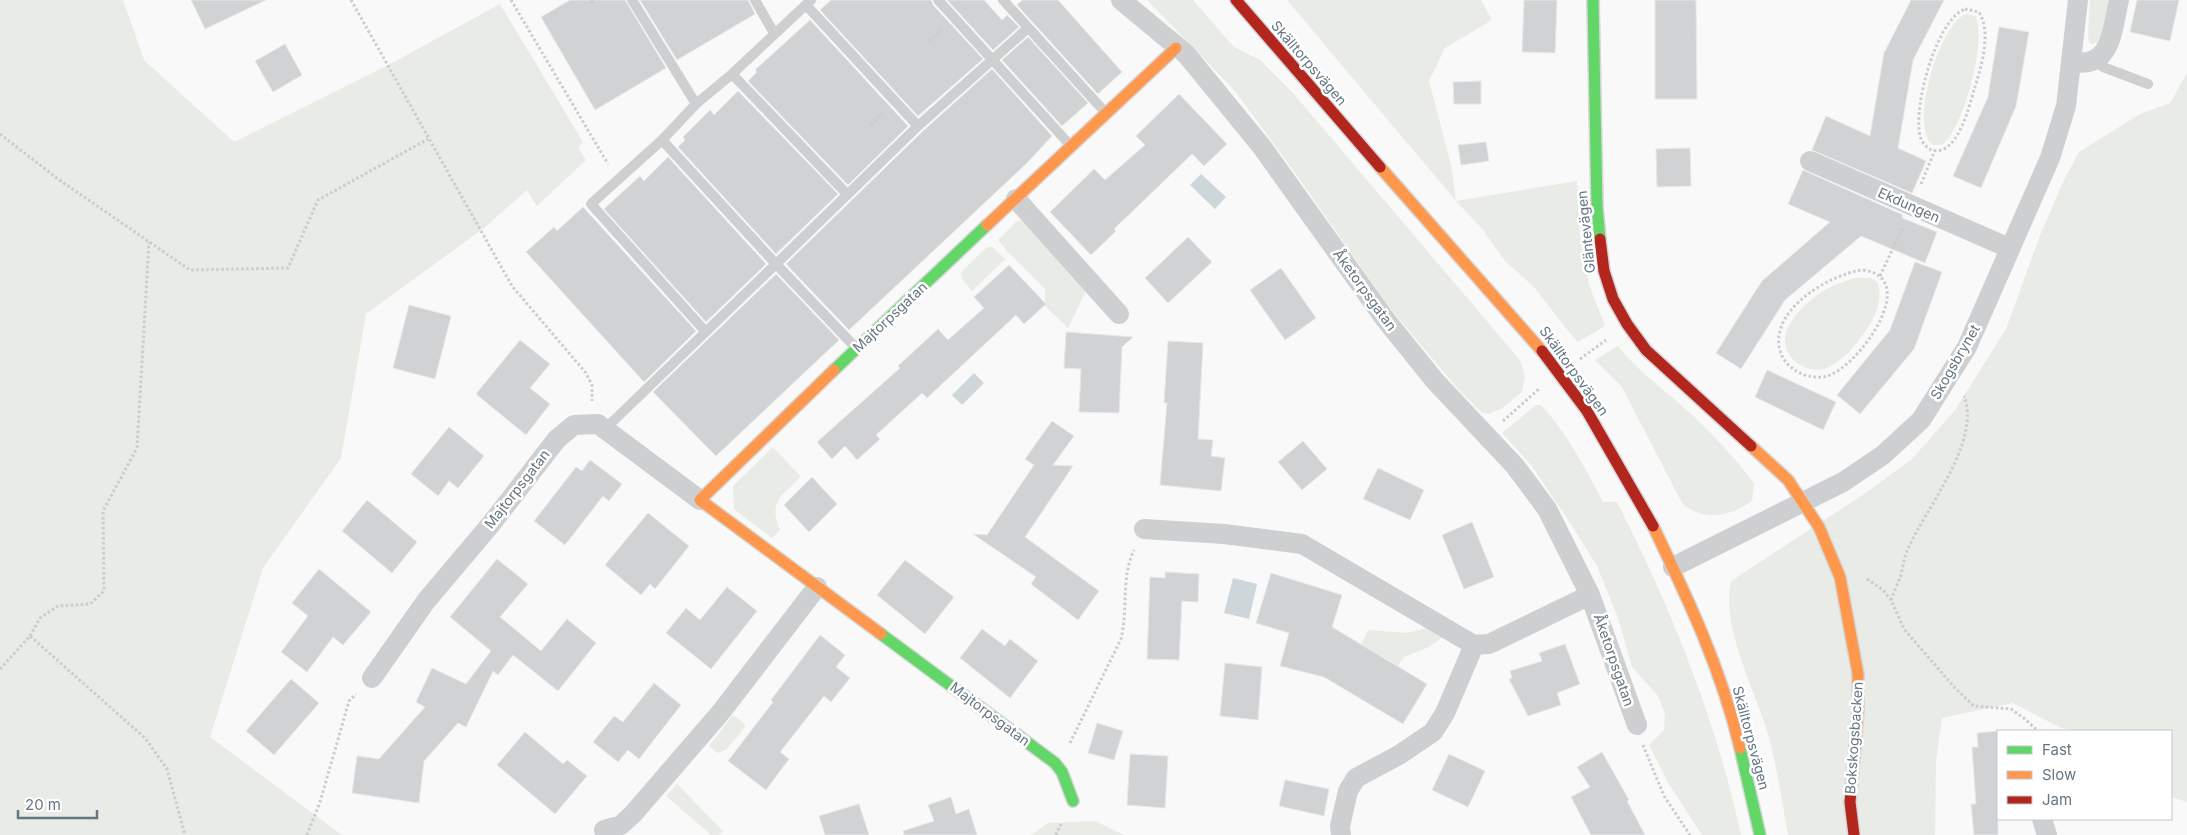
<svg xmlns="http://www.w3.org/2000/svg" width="2187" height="835" viewBox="0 0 2187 835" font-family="Inter,sans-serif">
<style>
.green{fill:#e8ebe6}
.water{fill:#ced6d9}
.building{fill:#d0d2d3;stroke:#e8e8e8}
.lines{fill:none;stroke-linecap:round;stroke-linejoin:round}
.fast-casing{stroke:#d5d6d7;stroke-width:14}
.slow-casing{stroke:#d5d6d7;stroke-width:14}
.jam-casing{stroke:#d5d6d7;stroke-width:14}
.path{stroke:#cbcccd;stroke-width:3;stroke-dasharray:2.5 2.5;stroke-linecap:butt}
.lane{stroke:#cecfd0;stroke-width:10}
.street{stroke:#cecfd0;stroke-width:20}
.fast{stroke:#63d668;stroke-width:11}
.slow{stroke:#ff974d;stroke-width:11}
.jam{stroke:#b3261e;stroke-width:11}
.labels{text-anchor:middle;stroke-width:5;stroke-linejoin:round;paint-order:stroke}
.street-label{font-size:14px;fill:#657683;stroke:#fff}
</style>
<rect width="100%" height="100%" fill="#f9f9f9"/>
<!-- green -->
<path class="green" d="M0,0H123L144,60L234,142L394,62L500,4L583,142L578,147L586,160L537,206L527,190L484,228L366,314L341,458L263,568L210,737L342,835H0Z
M1147,0H1193L1234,47L1260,60L1293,93L1520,360L1525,376L1522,392L1501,409L1488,414L1481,412L1459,390L1388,306L1298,177L1235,91Z
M1287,0H1481L1492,20L1445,48L1429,81L1451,165L1456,201L1577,181L1580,234L1589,285L1605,326L1578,342L1573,337L1534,287L1505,261L1483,230L1456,201Z
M2090,0H2112L2101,42L2091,44L2088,38Z
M1966,14L1975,16C1988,38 1963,131 1942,145H1933C1908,127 1940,23 1966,14Z
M2187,73V802L2171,797V731H2077L2061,728L2013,703L1942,718L1936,761L1935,835H1788C1782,801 1777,767 1768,734C1754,687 1721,628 1731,581L1864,494L1912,459L1955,410L2006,329L2039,238L2063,182L2079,152L2140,114L2170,103Z
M1022,220L1085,287V293L1068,328L1045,306V289L1007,251L998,240L1017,221Z
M987,247H992L1005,259L972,291L962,279L961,272Z
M1855,278H1871L1878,283C1883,303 1874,320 1862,336C1847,357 1823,382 1797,363C1790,358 1785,349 1785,341C1784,323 1807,302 1820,293C1830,286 1843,282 1855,278Z
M1618,346C1636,369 1658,385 1680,404C1708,429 1731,453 1754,483L1752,501C1730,517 1703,522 1682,503L1622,387L1595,360Z
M1536,405H1541C1567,433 1585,468 1603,502H1617C1671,608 1716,719 1741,835H1702L1669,784L1649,745L1664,730L1665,714L1658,696L1632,667L1618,618L1597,566L1571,524L1531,465L1502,433Z
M773,447L801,477C781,496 768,502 780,530L772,538L734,509L733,486Z
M1426,628L1442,638L1429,647L1404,657L1398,666L1361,644L1368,630L1407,633Z
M733,715L744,723L745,727L727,749L718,753L709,746Z
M677,784L723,831L719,835H711L666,796Z
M1095,821L1124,835H1031L1048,823Z"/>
<!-- water -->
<path class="water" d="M1201,174L1226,197L1215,209L1190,185Z
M974,373L984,383L962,405L952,395Z
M1233,578L1257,584L1249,619L1224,613Z"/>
<!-- building -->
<path class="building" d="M191,0H266L205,29Z
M570,0H625L666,68L595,110L541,17Z
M640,0H748L755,14L677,60Z
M831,0H931L933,5L983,59L918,116L820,10Z
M947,0H984L1002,20L1007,15L1019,27L993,50Z
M1022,0H1058L1122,72L1098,94L1017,5Z
M1524,0H1557L1555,53L1522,52Z
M1655,0H1696L1697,99H1655Z
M1911,0H1944L1913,60L1898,148L1926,161L1912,193L1812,150L1826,116L1870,136L1884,53Z
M2137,0H2179L2170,41L2130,32Z
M810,20L908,126L848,185L748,81L757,72L755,70Z
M1999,27L2029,32L2016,106L1981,188L1953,176L1988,97Z
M1028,37L1088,103L1062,126L1002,60Z
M285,44L302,75L273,92L255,61Z
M992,69L1052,136L1027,163L849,330L786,264L923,131Z
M1481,81V104H1454L1453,82Z
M738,91L838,194L776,254L678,147L685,140L683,137L710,110L714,115Z
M1179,94L1227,144L1204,166L1192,154L1114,229L1116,231L1091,255L1050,212L1094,169L1105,180L1145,145L1136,136Z
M1486,142L1489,161L1461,165L1458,145Z
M1690,148L1691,186L1657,187L1656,149Z
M668,157L766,264L706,322L604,209L640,176L644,181Z
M1803,170L1903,215L1902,218L1937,232L1925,263L1861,236L1785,300L1741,369L1716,353L1762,281L1830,222L1788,204Z
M583,207L696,331L644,382L526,252L554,227L557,231Z
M1188,237L1212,262L1168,303L1145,278Z
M1915,262L1942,272L1914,349L1860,414L1837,395L1890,330Z
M1009,265L1046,304L1024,324L1016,315L927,398L922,393L876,435L880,439L857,460L845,446L832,459L817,442L900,368L898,366L938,329L948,340L984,308L974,297Z
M1281,268L1316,318L1285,340L1250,290Z
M776,274L839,340L716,456L653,392Z
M409,305L451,316L435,379L393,368Z
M1066,332L1133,337L1122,347L1119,413L1079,412L1081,369L1064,368Z
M520,340L550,364L530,388L550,404L526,435L476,394Z
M1168,341L1203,343L1198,439L1213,440L1211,456L1225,458L1221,491L1160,485L1167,403H1164Z
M1767,370L1836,402L1823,430L1755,397Z
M1052,421L1074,436L1053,465L1073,466L1025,537L1099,591L1078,620L1031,584L1036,577L973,534L987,535L1034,465L1025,459Z
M449,427L484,456L458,488L449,481L438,496L411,474Z
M1303,441L1327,469L1302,490L1278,462Z
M590,460L622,484L609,501L603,496L565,545L534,521L576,467L582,471Z
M1378,468L1424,490L1410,520L1363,499Z
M812,477L837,504L809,532L784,505Z
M367,500L417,542L392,573L342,531Z
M648,513L689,546L655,589L650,584L641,595L605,565Z
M1472,522L1494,577L1464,589L1442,535Z
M497,559L528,584L500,617L541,651L567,619L596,643L558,691L513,655L498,675L493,671L466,727L458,723L424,761L419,803L352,793L357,756L379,759L425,707L416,702L432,668L466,684L491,651L450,617Z
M905,560L954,597L925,634L877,595Z
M319,569L371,612L343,645L333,637L307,672L281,652L308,616L292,603Z
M1165,572L1199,574L1198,602L1182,601L1179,660L1147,659L1150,577L1165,578Z
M1271,573L1342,595L1332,627L1427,684L1403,724L1324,677L1280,666L1289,633L1256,623Z
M727,587L757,611L711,669L666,633L686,608L700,620Z
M982,629L1005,646L1010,639L1038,661L1010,698L960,658Z
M820,635L845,655L836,667L850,678L831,702L824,696L780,752L789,759L766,790L728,761L773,702L771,700Z
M1565,644L1580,684L1557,693L1561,705L1528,716L1509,679L1512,678L1510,671L1542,661L1539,653Z
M1225,663L1262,667L1258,720L1220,716Z
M291,679L319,703L274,755L246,731Z
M654,683L681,705L639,759L628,750L618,762L593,742L614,716L623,722Z
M1097,723L1123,731L1114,760L1088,753Z
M1998,731V835H1974L1971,804H1976L1972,747H1978L1977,733Z
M525,732L563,764L567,760L587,776L555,814L497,765Z
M1602,752L1629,800L1627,801L1645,835H1591L1571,797L1590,787L1577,767Z
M1130,754L1168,756L1165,808L1127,805Z
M1449,754L1485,771L1468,807L1432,790Z
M1285,780L1329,789L1324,816L1279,806Z
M951,797L956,814L969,809L977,835H904L903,831L934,821L928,805Z
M859,804L869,835H825L819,816Z"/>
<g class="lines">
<defs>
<path id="fast" d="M1593,0L1597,207L1600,239
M834,370L987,225
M881,634L1055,763L1062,772L1073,801
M1740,748L1760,835"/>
<path id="slow" d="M1380,167L1542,351
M987,225L1176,48
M834,370L700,500L881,634
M1751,446L1788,480L1819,527L1840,577L1858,674V710L1855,748
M1653,526C1688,599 1721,668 1740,748"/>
<path id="jam" d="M1236,0L1380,167
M1600,239L1604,271L1613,299L1627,324L1646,350L1751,446
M1542,351L1587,411L1653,526
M1854,835L1850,802L1855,748"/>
</defs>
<!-- fast casing -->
<use href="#fast" class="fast-casing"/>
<!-- slow casing -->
<use href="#slow" class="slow-casing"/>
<!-- jam casing -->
<use href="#jam" class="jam-casing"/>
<!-- path -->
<path class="path" d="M351,0L512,286L586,373L592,385V401
M511,0L608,164
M591,2L595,0
M1965,9L1979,12C1992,33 1981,68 1974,90C1969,107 1957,157 1932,150C1926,148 1922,142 1920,136C1913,107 1936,20 1965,9Z
M929,41L942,29
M871,125L882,113
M0,134L58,179L190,270L288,268L318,200L428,139
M1921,184L1935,150
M1863,270C1922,278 1859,367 1827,376C1822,378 1814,377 1808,376C1797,373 1787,366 1782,356C1763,314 1828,274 1863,270Z
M1880,276L1903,227
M1580,359L1606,340
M1503,421L1539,389
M1867,579L1883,590L1891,600L1904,629L1955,688L1974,706L2011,709L2025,719L2038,731
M1891,600C1894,592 1898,583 1901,575C1903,566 1904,557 1908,549C1925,509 1982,441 1964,396
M30,636L40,618L58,606L90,604L104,591L103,511L137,448L149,242
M0,669L30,636L145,738L167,769L185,835
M1070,743L1121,639C1128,610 1121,577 1134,550
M1643,745L1664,796L1690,835
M307,835L320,802L349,701L356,694
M1056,835L1061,824"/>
<!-- lane -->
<path class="lane" d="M632,0L696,104
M755,0L774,33
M938,0L1070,145
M1003,0L1105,112
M806,5L918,126
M2097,60L2103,67L2148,84
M732,74L847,194
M705,331L591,204L662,140L696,104L732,74L811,0
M856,348L776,264L918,126L1028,28
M606,428L776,264L662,140"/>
<!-- street -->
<path class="street" d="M1121,0L1186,54L1262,147L1385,319L1435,381L1515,466L1547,509L1590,595L1637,725
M2072,62C2112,69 2112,30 2119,0
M1810,161L2009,248
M1016,199L1119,314
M1144,529L1224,534L1302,544L1474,645
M1673,567L1843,482L1883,455L1921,420L1967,347L2050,158L2066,106L2078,0
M372,678L426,601L491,524L557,439L574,425L598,424L700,500
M2042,819L2047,835
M604,830L621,825L633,814L721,712L817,587
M1341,835L1340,826L1348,791L1356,778L1399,755L1433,732L1445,713L1474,645L1489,644L1590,595"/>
<!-- fast -->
<use href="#fast" class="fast"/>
<!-- slow -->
<use href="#slow" class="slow"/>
<!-- jam -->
<use href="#jam" class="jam"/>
</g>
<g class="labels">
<!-- street labels -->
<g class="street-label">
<text transform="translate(1309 63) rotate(49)" y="5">Skälltorpsvägen</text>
<text transform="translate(1909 205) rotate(24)" y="5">Ekdungen</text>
<text transform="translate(1586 232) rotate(-96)" y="5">Gläntevägen</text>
<text transform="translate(1365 290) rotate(54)" y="5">Åketorpsgatan</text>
<text transform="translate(890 317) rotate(-43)" y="5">Majtorpsgatan</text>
<text transform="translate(1955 362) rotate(-60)" y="5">Skogsbrynet</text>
<text transform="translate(1574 371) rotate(54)" y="5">Skälltorpsvägen</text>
<text transform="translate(517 489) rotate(-52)" y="5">Majtorpsgatan</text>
<text transform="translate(1614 660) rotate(71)" y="5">Åketorpsgatan</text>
<text transform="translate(990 714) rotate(37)" y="5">Majtorpsgatan</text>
<text transform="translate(1751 738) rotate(75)" y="5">Skälltorpsvägen</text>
<text transform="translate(1854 738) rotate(-86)" y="5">Bokskogsbacken</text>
</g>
</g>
<!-- legend -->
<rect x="1997" y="730" width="175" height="90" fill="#ffffff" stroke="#c1c8cd"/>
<rect x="2007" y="746" width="25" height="8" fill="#63d668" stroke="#c1c8cd"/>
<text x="2042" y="755" font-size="15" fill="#657683">Fast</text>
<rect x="2007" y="771" width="25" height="8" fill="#ff974d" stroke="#c1c8cd"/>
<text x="2042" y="780" font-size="15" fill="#657683">Slow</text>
<rect x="2007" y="796" width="25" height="8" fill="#b3261e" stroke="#c1c8cd"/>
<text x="2042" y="805" font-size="15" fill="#657683">Jam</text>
<!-- scale -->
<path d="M18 810v8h79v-8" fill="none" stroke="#657683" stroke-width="2.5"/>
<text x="25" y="810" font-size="15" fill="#657683" stroke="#ffffff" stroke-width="4" paint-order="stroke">20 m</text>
</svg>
